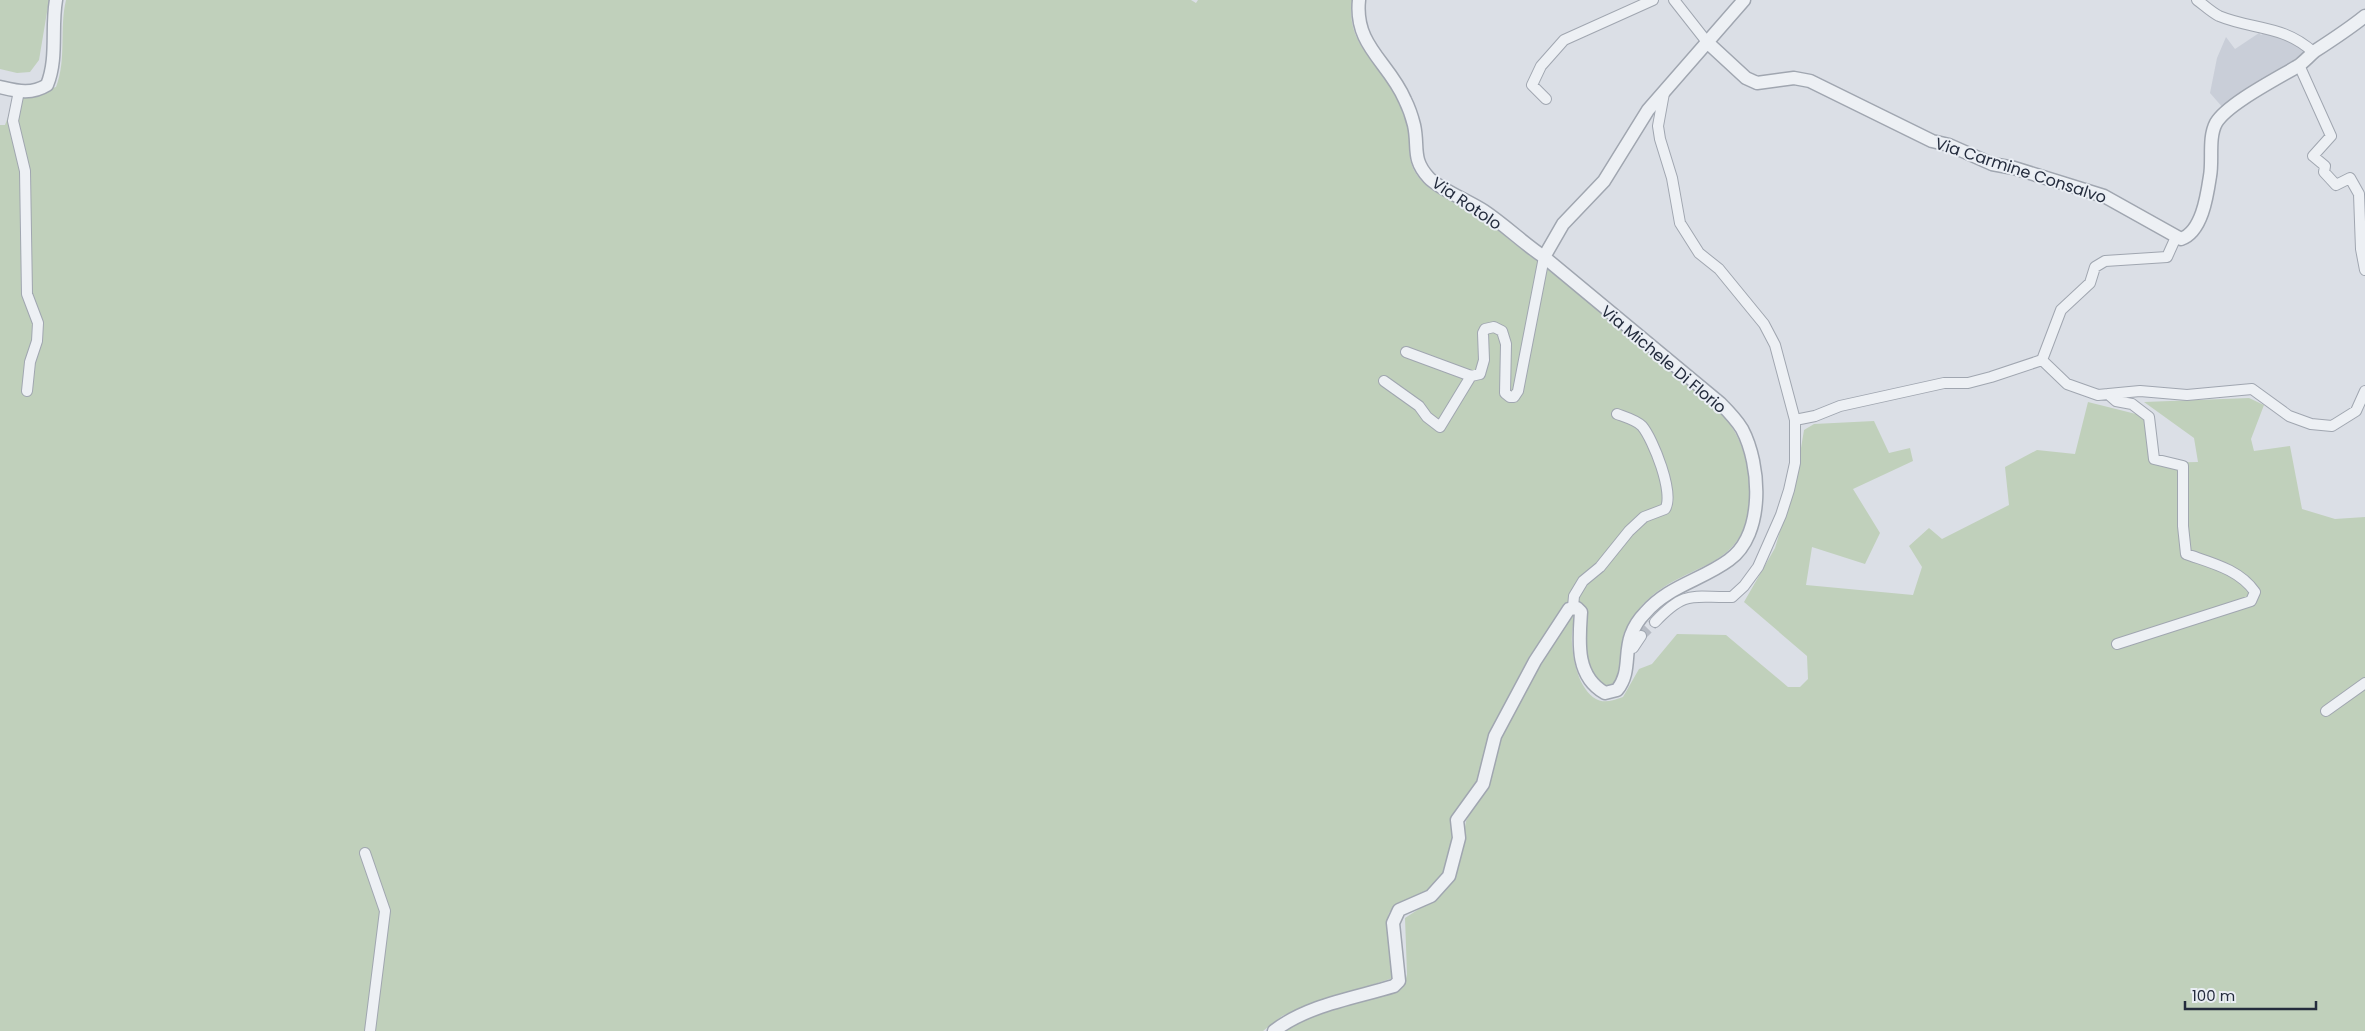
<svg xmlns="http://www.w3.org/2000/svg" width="2365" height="1031" viewBox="0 0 2365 1031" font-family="Poppins,sans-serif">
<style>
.built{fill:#c9ced8}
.green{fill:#c0d0bb}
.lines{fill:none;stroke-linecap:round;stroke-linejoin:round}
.minor-tunnel{stroke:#b6bbc4;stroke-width:10;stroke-dasharray:10 5;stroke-linecap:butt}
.minor-casing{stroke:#a0a6b0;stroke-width:12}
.tertiary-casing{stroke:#a0a6b0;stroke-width:15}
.minor{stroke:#edf0f4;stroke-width:10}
.tertiary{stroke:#edf0f4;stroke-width:12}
.labels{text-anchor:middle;stroke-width:4;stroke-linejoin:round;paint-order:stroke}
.street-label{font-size:16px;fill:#242c3d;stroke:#eaeef4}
</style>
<rect width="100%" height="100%" fill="#dbdfe6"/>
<!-- built -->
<path class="built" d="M2266,32L2294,40L2306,51L2224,109L2210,93L2217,58L2226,37L2235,49L2259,33L2261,35Z"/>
<!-- green -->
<path class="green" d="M0,0H49L39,60L30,72L17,73L0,69Z
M66,0H1191L1196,3L1198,0H1352C1347,36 1365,50 1384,77C1394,91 1402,108 1407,125C1414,150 1402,162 1425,184C1437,196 1465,206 1480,217C1501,231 1519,249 1540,263L1716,407C1737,429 1747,452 1749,482C1755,581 1680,554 1636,613C1631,619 1627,626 1624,633C1619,648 1627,678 1609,686C1580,680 1586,631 1588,611L1580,601L1572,600L1565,604L1529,657L1489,733L1477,781L1451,818L1452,838L1443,873L1427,890L1395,905L1389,913L1387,922L1393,978L1300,1008L1282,1016L1263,1031H0V125H5L15,98L56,87C67,59 59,29 66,0Z
M2249,398L2264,405L2251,439L2254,451L2290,446L2302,509L2335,519L2365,517V1031H1283L1306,1019L1395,990L1405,983L1407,974L1405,918L1436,898L1459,862L1466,821L1493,773L1499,742L1528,683L1571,617L1573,616C1574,625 1571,634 1572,643C1573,661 1579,689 1596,699C1604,704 1614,700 1623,697L1639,669L1652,664L1677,634L1726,635L1788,687H1800L1808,679L1807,656L1744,602L1775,548L1796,478L1804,430L1814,424L1874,421L1889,453L1910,448L1913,461L1853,489L1880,533L1865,564L1812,547L1806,585L1913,595L1922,567L1909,546L1929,528L1942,539L2009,505L2005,467L2037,450L2075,454L2088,402L2144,416L2150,463L2198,462L2194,438L2144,402Z"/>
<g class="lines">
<!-- minor-tunnel -->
<path class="minor-tunnel" d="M1641,636L1655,622"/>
<defs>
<path id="minor" d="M1674,0L1707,42
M2197,0C2204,5 2211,12 2219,16C2253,30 2284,25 2313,52
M2299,65L2331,136L2313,156L2325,166L2324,172L2336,185L2350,178L2359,194L2361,249L2365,270
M19,91L13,121L25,171L27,294L38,323L37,341L30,362L27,391
M1546,99L1532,85L1541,66L1564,40L1653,0
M1406,352L1471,376
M2042,360L2067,384L2098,395L2140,391L2187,395L2252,389L2289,416L2311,424L2332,426L2356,411L2365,391
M2042,360L2061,310L2090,283L2095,267L2105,261L2167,257L2176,237
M1384,381L1419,406L1427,417L1440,427L1471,376L1480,374L1484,360L1483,333L1485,329L1494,327L1502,331L1506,344L1505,393L1510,397H1514L1518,391L1544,257
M2108,394L2116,401L2132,404L2149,417L2154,459L2183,466V526L2186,554C2211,563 2239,569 2255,592L2251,601L2117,644
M1795,420L1815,416L1840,406L1944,383H1968L1991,377L2042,360
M1573,607L1574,596L1583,581L1600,567L1629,531L1644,517L1665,509C1675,494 1653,439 1642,426C1636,420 1625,417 1617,414
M1655,622C1686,589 1693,598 1732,597L1744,586L1758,567L1781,515L1789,490L1795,463V420L1775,345L1764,324L1719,269L1699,253L1680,223L1672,178L1660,139L1658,126L1664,93
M1629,648H1633L1641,636
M2326,711L2365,683
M365,853L385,911L370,1031"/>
<path id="tertiary" d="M1707,42L1746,78L1757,83L1794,78L1810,81L1932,141L1949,145L1992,164L2014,168L2104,196L2181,239C2202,232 2207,196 2210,176C2213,160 2208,138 2216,123C2227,104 2278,78 2298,66C2304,62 2309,56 2315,51C2332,40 2349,29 2365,16
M0,87C17,91 31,95 47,85C58,58 51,28 56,0
M1544,257L1563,224L1604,181L1648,110L1744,0
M1274,1031C1307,1005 1355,998 1394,986L1399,981L1393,923L1399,910L1431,896L1449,876L1459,838L1457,820L1483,784L1495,736L1535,661L1569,609L1577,608L1581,612C1579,641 1575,676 1605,693L1617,690C1631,673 1624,654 1631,635C1634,627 1639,619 1645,613C1668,586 1702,580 1729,560C1765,534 1761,465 1742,429C1736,419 1728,411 1720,403L1544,257C1523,243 1505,225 1484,211C1469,201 1439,189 1429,178C1411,159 1419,147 1414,125C1412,117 1409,108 1405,100C1389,62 1354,46 1359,0"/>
</defs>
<!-- minor casing -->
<use href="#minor" class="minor-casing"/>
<!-- tertiary casing -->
<use href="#tertiary" class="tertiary-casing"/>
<!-- minor -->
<use href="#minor" class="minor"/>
<!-- tertiary -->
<use href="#tertiary" class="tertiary"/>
</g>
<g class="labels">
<!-- street labels -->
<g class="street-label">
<text transform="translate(2021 170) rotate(18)" y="6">Via Carmine Consalvo</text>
<text transform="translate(1467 203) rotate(34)" y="6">Via Rotolo</text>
<text transform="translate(1664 359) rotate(40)" y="6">Via Michele Di Florio</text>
</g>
</g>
<!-- scale -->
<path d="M2185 1001v8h131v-8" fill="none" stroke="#242c3d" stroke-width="2.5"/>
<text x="2192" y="1001" font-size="15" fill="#242c3d" stroke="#eaeef4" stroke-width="4" paint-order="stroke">100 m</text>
</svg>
